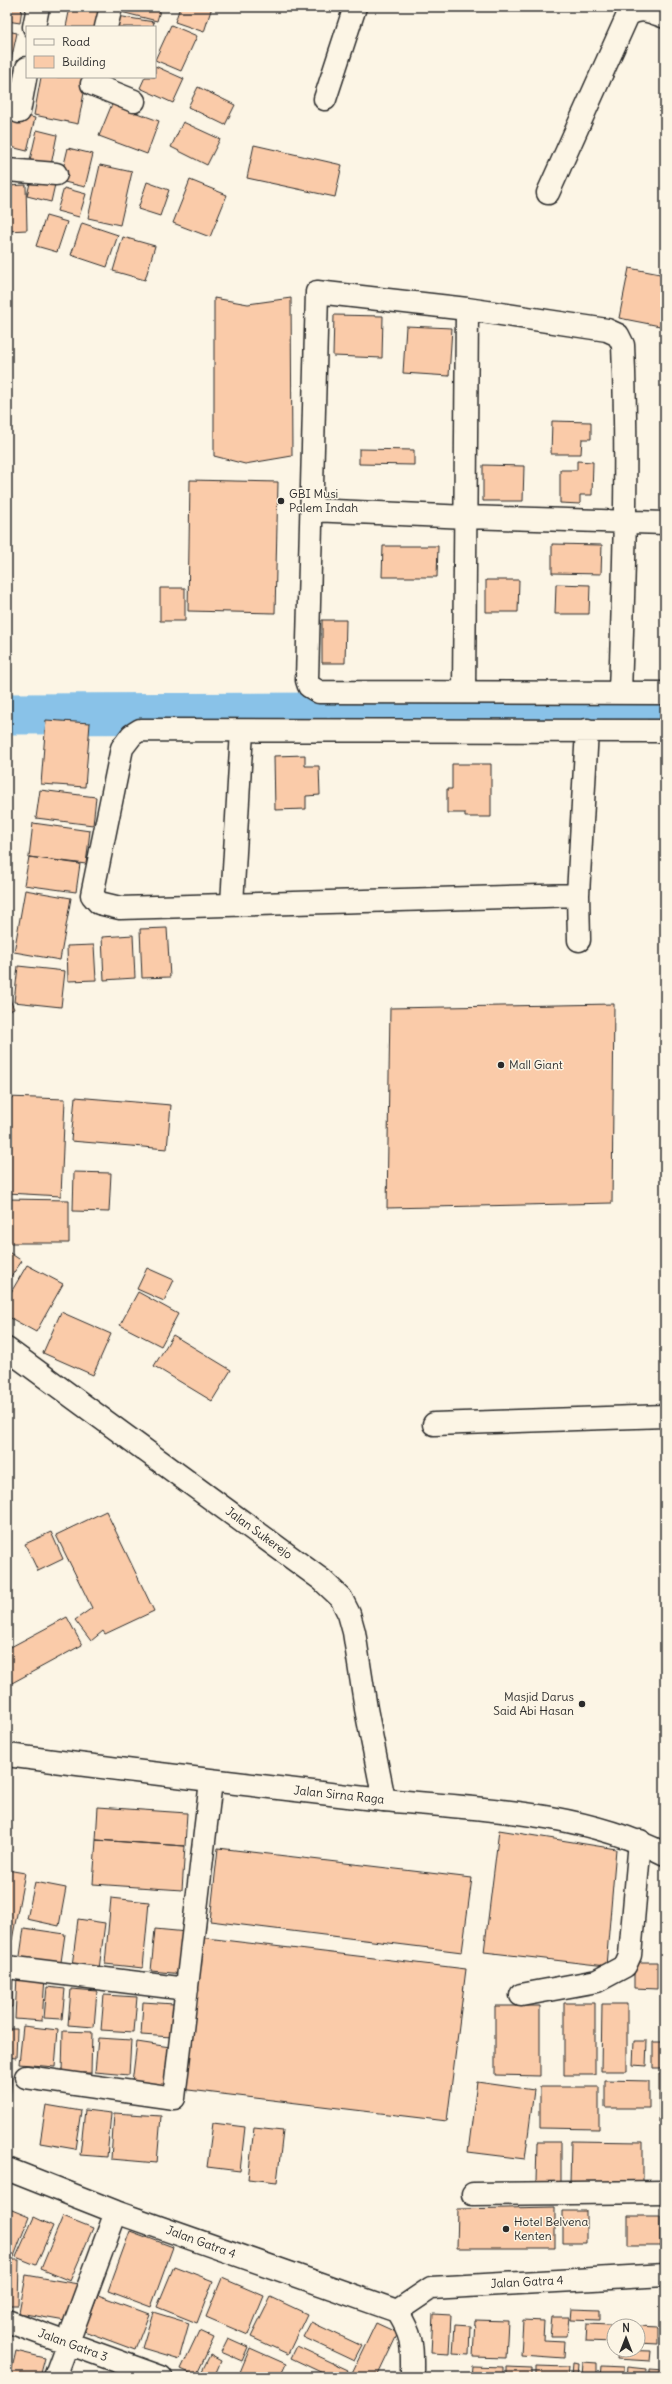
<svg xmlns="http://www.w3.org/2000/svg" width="672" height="2384" viewBox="0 0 672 2384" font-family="Delius,sans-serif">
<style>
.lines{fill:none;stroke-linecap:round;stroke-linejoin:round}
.river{stroke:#89c2e8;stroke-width:41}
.building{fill:#facba9;stroke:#2b2b2b}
.street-casing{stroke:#2b2b2b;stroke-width:25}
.secondary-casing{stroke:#2b2b2b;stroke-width:25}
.street{stroke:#fcf5e5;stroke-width:22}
.secondary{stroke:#fcf5e5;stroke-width:22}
.poi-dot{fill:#2b2b2b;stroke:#fcf5e5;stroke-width:1.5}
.labels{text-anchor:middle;stroke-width:3;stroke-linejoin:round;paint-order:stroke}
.poi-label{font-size:12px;fill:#2b2b2b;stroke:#fcf5e5;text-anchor:start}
.street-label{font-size:12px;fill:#2b2b2b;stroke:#fcf5e5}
</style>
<rect width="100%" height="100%" fill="#fcf5e5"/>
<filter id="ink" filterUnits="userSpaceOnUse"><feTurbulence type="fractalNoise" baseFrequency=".025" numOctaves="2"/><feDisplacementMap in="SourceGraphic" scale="8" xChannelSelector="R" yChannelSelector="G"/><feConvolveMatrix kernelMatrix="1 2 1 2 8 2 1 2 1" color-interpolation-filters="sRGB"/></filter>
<g filter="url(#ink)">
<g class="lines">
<!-- river -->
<path class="river" d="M7,714L665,712"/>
</g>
<!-- building -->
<path class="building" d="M7,7H22L20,23L7,21Z
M70,7H100L97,27H66Z
M118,7H161L157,21L117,11Z
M180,7H212L204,32L175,22Z
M117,16L154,22L153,27H115Z
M171,25L197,36L181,71L155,60Z
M7,31L17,33L7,79Z
M155,66L184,79L173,103L140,88L145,77H155Z
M41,77H87L78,124L34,115Z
M198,87L235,105L225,125L188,107Z
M112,104L159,121L147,154L99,136Z
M7,111L35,118L27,151L7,146Z
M183,122L220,139L207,165L171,147Z
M37,130L57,135L51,165L30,160Z
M254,145L342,165L335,197L247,178Z
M68,148L93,154L85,187L60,181Z
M100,165L132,172L120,225L88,218Z
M32,174L56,180L51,202L27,196Z
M190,180L227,195L210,237L173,223Z
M147,182L169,190L160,216L138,209Z
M26,185L27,230L7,231V186Z
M64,188L86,194L79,217L57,211Z
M46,216L67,222L57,252L36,246Z
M82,223L118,235L107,267L71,255Z
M123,237L155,246L145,280L113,271Z
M629,268L665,275V327L619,318Z
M214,298L248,304L291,298L292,456L245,464L214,456Z
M334,315L383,316L382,358L333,356Z
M406,326L452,328L449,376L403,373Z
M552,421L591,422V439H582L581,454H551Z
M359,449L414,450V465L359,464Z
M577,461L593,462L592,495H580V504L560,503V470H577Z
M483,465L524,466L523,501H483Z
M190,480L278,482L275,613L188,611Z
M552,544L602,545L601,574L552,573Z
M383,546H438L437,577H382Z
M486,580H519L518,612H486Z
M556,584L590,585L589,614H555Z
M160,588H185V621H160Z
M322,620H346L345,663H322Z
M46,720L90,723L85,787L41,784Z
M305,755V766H319L320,795L306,796V809L275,810L274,756Z
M452,764H491V817H465V813H447V789H452Z
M40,790L96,797L93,825L36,818Z
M7,797L8,825H7Z
M33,823L90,831L86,864L29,857Z
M29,857L80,864L76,892L24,885Z
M25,890L71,898L60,960L14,952Z
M167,928L170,977L142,978L140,929Z
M133,935L135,978L104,980L102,937Z
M94,945L96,980L68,981L67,946Z
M18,966L65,971L61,1007L14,1002Z
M7,993L14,1009L7,1012Z
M614,1004L612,1203L387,1208L390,1008Z
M7,1097L65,1099L61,1196L7,1193Z
M75,1097L171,1105L167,1149L71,1141Z
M74,1172L111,1173L109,1212L73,1211Z
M7,1199L69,1200V1243H7Z
M7,1251L22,1261L7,1282Z
M27,1265L63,1284L36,1332L7,1316V1299Z
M147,1268L174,1280L164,1301L137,1289Z
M138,1292L178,1314L161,1346L120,1325Z
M61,1312L111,1334L93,1375L43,1353Z
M173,1335L231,1370L212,1401L154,1366Z
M106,1511L154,1611L105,1634L103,1631L91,1641L75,1620L92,1608L56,1535Z
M51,1532L63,1559L38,1571L25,1544Z
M67,1617L82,1645L12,1683L7,1673V1649Z
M98,1807L187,1813L185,1846L96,1840Z
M499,1830L616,1849L606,1966L484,1952Z
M96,1840L185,1846L182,1890L93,1884Z
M218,1848L472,1878L462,1952L210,1921Z
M7,1870L25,1873L12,1940L7,1939Z
M35,1882L66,1888L59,1926L27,1919Z
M111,1898L149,1902L143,1968L105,1964Z
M78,1919L105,1923L99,1969L72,1966Z
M24,1928L65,1934L60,1969L19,1963Z
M155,1929L187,1932L183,1974L151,1971Z
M198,1937L466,1969L447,2121L180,2089Z
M634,1962H657V1989L634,1988Z
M7,1972H13L12,2007H7Z
M17,1975L45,1977L42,2021L15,2019Z
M47,1987L65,1989L62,2019L44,2018Z
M71,1989L97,1991L94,2027L68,2025Z
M104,1995L137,1997L134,2032L101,2030Z
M143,2002L174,2004L172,2037L141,2035Z
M564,2003H595V2075H564Z
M602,2004H627V2071H601Z
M495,2006H540V2076L495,2075Z
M23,2026L58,2030L55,2067L19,2064Z
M7,2029H17L16,2058L7,2057Z
M63,2031L92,2032L91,2073H62Z
M98,2038L131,2040L129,2075L95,2072Z
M634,2041H647L646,2066L633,2065Z
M137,2042L170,2047L165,2087L132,2083Z
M653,2042H665V2068H653Z
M7,2073L12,2074L10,2100H7Z
M659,2074H665V2122H659Z
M605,2080L649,2081V2108H605Z
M477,2082L534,2090L525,2159L468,2152Z
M540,2087H599V2129L540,2128Z
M46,2105L81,2111L75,2149L40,2143Z
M85,2110L111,2113L107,2157L80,2155Z
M114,2113L161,2116L157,2163L111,2159Z
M213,2123L245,2127L240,2171L207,2167Z
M254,2128L283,2131L277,2182L248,2179Z
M571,2141L643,2142V2185L570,2184Z
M537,2142H561V2182H536Z
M555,2207V2248H457L458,2209Z
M7,2208L29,2217L13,2259L7,2257Z
M563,2211H586V2243H563Z
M63,2216L93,2228L70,2281L41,2269Z
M628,2216H660V2246H628Z
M34,2217L53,2226L36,2265L16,2257Z
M130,2231L173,2247L151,2307L108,2291Z
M7,2260H19L18,2305H7Z
M174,2266L213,2281L197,2323L157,2307Z
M26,2275L78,2284L71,2322L19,2313Z
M222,2278L264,2296L248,2335L206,2317Z
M98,2295L149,2314L135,2350L84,2331Z
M271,2297L307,2314L288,2354L251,2337Z
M571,2309L600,2310V2320L570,2319Z
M153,2312L189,2323L179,2359L142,2348Z
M433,2314L451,2315L449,2354L431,2353Z
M552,2317H569L567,2336H550Z
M475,2320L508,2321L506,2358L473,2357Z
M523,2320L544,2321L543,2340L565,2341L564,2358L521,2355Z
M311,2322L362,2346L354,2361L303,2337Z
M376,2323L398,2333L377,2377H350Z
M587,2324L631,2326H614V2342L586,2341Z
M455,2325L470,2326L469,2355L453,2354Z
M638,2326L658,2327V2344L638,2343Z
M199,2331L214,2338L196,2376L181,2369Z
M228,2338L248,2347L242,2361L221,2352Z
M297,2346L348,2370L344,2377H331L291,2358Z
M250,2348L286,2364L280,2377H238Z
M618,2350L651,2351L650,2361L617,2359Z
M16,2351L45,2358L40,2377H10Z
M210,2355L221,2361L214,2377H203L200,2375Z
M583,2362L597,2363V2377H582Z
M573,2363L579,2364L578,2377H572Z
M472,2366L503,2367V2377H471Z
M536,2366L568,2367L567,2377H536Z
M601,2366L623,2367V2377H600Z
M506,2367L532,2368V2377H506Z
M627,2367L646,2369L645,2377H626Z
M650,2369L665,2370V2377H650Z
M71,2373L82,2377H70Z
M437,2375L464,2376V2377H437Z"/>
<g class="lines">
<defs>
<path id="street" d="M34,27L38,7
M106,27L111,7
M92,84L134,101
M325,99L355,7
M19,112L27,68
M7,170L56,174
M548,193L628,15C642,6 651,12 665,17
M311,510L467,517L665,523
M464,692L467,309
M620,692C624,576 628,461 623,345L618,335L607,330L467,309L317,292L307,680L309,686L319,692L665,693
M578,895L120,908L99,903L92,895L122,748L132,735L140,730L665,731
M232,904L242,731
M579,940L578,895L587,730
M7,1349L322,1580L341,1598L349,1614L354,1632L366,1709L384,1800
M434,1424L665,1416
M7,1967L187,1989
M521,1995L597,1981L625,1966L630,1955L640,1841
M26,2077L174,2098L211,1781
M7,2169L116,2212L397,2311C414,2339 412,2345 412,2377
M473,2194L665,2192
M397,2311L431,2288L665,2275
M7,2321L161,2377
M55,2377L116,2212"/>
<path id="secondary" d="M7,1755C129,1771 251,1785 374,1799C471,1809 576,1809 665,1854"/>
</defs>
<!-- street casing -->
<use href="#street" class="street-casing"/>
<!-- secondary casing -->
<use href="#secondary" class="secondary-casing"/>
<!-- street -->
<use href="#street" class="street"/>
<!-- secondary -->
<use href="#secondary" class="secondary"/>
</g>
</g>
<!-- markers -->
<g class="poi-dot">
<circle cx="281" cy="501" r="4"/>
<circle cx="501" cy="1065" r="4"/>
<circle cx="582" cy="1704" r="4"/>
<circle cx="506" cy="2229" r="4"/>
</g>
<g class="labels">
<!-- poi labels -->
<g class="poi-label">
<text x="289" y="498">GBI Musi<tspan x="289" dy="14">Palem Indah</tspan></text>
<text x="509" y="1069">Mall Giant</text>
<text x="574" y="1701" text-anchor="end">Masjid Darus<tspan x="574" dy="14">Said Abi Hasan</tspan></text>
<text x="514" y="2226">Hotel Belvena<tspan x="514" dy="14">Kenten</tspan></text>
</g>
<!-- street labels -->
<g class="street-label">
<text transform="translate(259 1533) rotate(36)" y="4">Jalan Sukerejo</text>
<text transform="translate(339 1795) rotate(6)" y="4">Jalan Sirna Raga</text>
<text transform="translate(201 2242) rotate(20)" y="4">Jalan Gatra 4</text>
<text transform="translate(527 2282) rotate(-3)" y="4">Jalan Gatra 4</text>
<text transform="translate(73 2345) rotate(20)" y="4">Jalan Gatra 3</text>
</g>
</g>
<!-- margin -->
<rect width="672" height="2384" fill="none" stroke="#fcf5e5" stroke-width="24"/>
<rect x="12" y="12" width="648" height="2360" fill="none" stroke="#2b2b2b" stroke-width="1.5" filter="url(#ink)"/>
<!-- legend -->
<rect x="26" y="26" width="130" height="52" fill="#fcf5e5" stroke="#a8a49b"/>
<rect x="34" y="39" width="20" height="6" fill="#fcf5e5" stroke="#a8a49b"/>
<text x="62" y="46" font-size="12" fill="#2b2b2b">Road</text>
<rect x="34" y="56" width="20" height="12" fill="#facba9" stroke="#a8a49b"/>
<text x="62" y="66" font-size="12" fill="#2b2b2b">Building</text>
<!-- north arrow -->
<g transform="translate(626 2338)"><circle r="19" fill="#fcf5e5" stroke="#a8a49b"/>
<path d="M0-3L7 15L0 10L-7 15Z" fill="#2b2b2b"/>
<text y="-6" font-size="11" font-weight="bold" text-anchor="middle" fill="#2b2b2b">N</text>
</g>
</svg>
